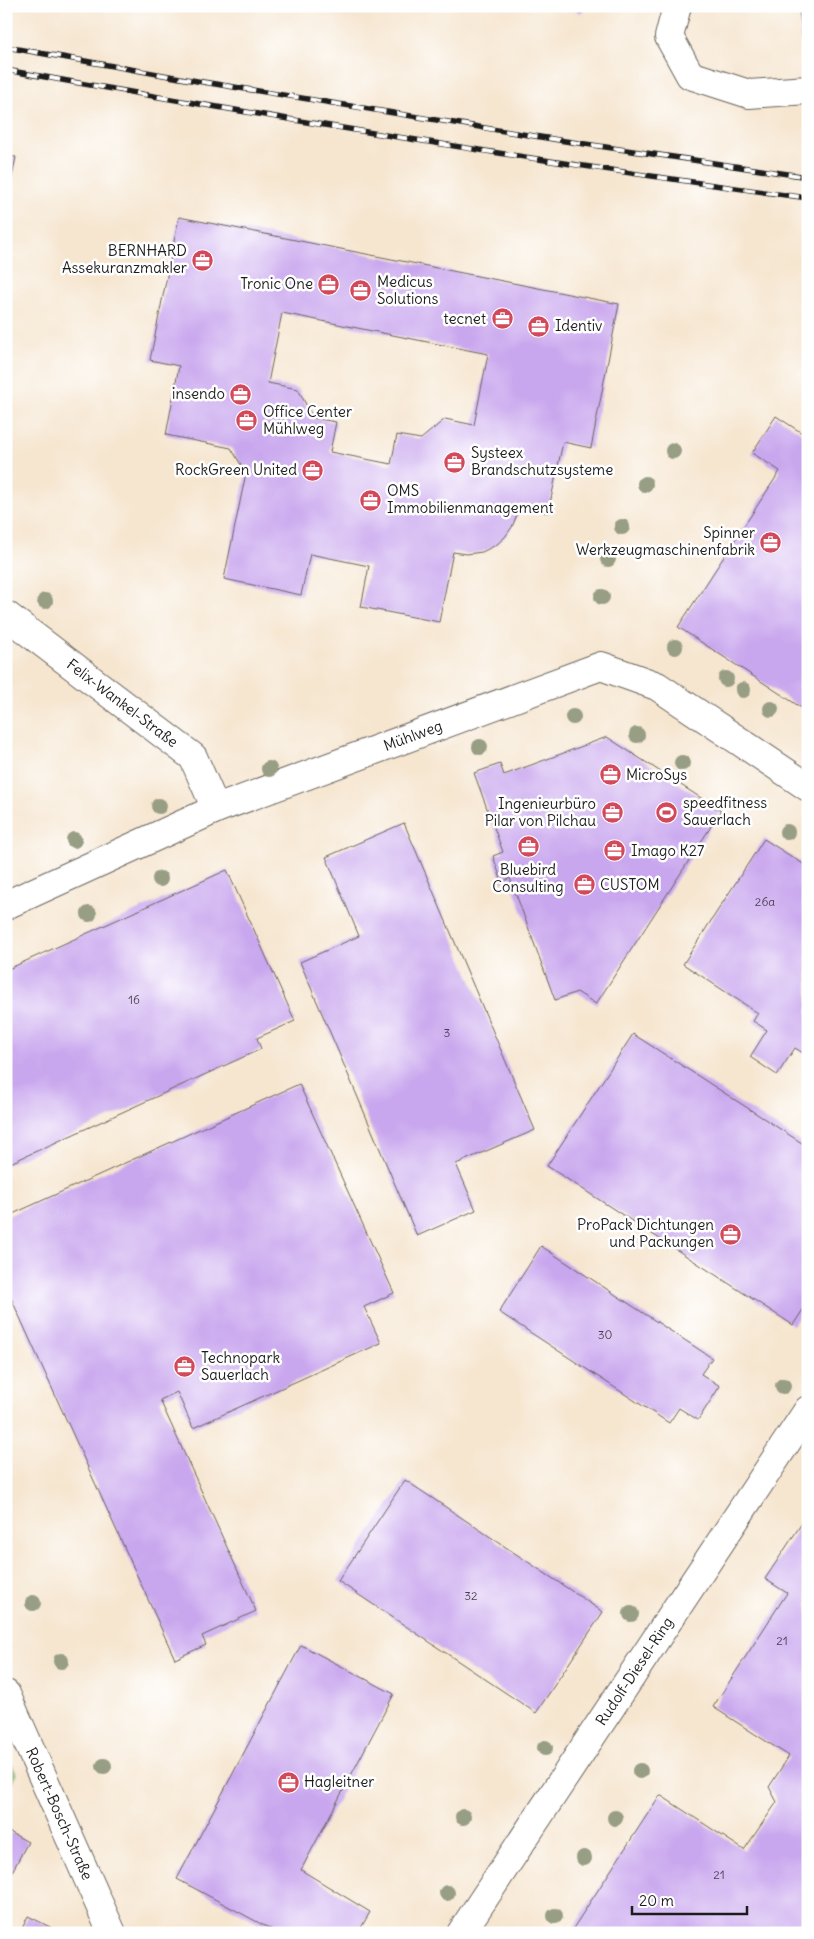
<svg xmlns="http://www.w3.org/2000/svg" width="814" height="1939" viewBox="0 0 814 1939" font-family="Delius,sans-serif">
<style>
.green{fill:#90cd82;stroke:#56744f}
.building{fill:#c9a7ee;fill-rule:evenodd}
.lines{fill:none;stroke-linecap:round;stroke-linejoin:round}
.street-casing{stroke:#68635b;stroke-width:30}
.street{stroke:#fff;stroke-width:28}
.rail-casing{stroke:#1c1c1c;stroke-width:5.5}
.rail{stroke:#fff;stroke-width:4;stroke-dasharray:11;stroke-linecap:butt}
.tree{fill:#979e84}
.labels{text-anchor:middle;stroke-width:5;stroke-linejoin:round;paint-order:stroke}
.number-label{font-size:12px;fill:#473f50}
.poi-label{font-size:15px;fill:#1c1c1c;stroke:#fff;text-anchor:start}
.street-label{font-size:15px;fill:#1c1c1c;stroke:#fff}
</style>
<rect width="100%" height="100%" fill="#fff"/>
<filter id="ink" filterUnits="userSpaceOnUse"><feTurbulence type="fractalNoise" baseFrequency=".02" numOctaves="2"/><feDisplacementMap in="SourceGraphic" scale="10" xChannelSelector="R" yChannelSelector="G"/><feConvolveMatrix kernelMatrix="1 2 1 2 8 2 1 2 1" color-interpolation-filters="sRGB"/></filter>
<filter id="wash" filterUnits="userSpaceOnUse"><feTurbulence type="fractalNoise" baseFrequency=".0096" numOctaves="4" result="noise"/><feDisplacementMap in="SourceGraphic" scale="20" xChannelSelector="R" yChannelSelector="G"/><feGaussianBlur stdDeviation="1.12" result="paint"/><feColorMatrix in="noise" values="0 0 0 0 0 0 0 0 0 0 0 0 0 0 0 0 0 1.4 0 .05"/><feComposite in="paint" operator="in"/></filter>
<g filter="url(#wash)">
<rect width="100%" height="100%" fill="#f6e6d0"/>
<!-- green -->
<path class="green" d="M6,1752L16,1774L6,1792Z"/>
<g id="blocks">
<!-- building -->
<path class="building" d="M568,6H585L581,13Z
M799,6H808V37L802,38Z
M6,156L16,157L7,202H6Z
M179,217L619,304L591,448L563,442L548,513L518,507L517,515L512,527L505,537L496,545L482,552L467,554L453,552L439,622L361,607L369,566L310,554L301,595L224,579L246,473L231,448L166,435L179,366L150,360ZM282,313L488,354L474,425L445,419L421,439L397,435L391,464L330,452L336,422L313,418L298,389L268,383Z
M776,416L808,437V712L678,627L780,471L752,453Z
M607,737L721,811L596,1004L577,992L555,1000L510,878L502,882L493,856L503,852L474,773L500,764L504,775Z
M404,823L535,1130L456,1164L476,1210L417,1236L300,962L359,936L326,857Z
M764,839L808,867V1056L795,1048L777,1075L750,1057L767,1030L753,1021L758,1013L683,964Z
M227,870L295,1021L257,1038L261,1049L6,1165V970Z
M633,1034L808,1147V1302L793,1325L547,1166Z
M299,1084L394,1293L364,1307L381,1343L193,1428L177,1392L160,1400L256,1611L202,1636L206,1645L175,1659L6,1287V1217Z
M541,1246L712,1358L701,1374L720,1386L698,1420L679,1408L669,1423L499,1312Z
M405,1480L603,1612L536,1713L338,1581Z
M808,1514V1933H570L660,1795L744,1850L777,1802L769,1787L789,1756L713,1707L787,1593L765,1579Z
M301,1645L394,1694L301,1870L370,1912L358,1933H278L177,1879Z
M6,1830L28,1842L6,1883Z
M28,1916L62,1933H20Z"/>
</g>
</g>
<g filter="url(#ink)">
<use href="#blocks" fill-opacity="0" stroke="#68635b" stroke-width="1"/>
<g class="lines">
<defs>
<g id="street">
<path d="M677,6L669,37L690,75L749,94L808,90"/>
<path id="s1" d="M6,615L193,757L216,809"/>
<path id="s2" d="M6,905L216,809L601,666L657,686L808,787"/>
<path id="s3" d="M6,1694L112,1933"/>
<path id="s4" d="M461,1933L808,1410"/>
</g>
</defs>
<!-- street casing -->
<use href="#street" class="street-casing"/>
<!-- street -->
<use href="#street" class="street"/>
<defs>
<path id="rail" d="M6,47L197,81L565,141L808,177
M6,70C273,118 540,162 808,198"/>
</defs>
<!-- rail casing -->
<use href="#rail" class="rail-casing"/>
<!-- rail -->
<use href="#rail" class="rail"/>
</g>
<!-- trees -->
<g class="tree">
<circle cx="673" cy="451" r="8"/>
<circle cx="645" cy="484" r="8"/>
<circle cx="622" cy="527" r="8"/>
<circle cx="608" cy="559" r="8"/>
<circle cx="602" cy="597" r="8"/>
<circle cx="45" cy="601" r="8"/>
<circle cx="675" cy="647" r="8"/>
<circle cx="726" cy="679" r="8"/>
<circle cx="743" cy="690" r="8"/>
<circle cx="771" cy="709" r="8"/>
<circle cx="573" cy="717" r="8"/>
<circle cx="637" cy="735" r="8"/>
<circle cx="480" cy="747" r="8"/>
<circle cx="682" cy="763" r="8"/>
<circle cx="269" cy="769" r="8"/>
<circle cx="159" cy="806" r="8"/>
<circle cx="787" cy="832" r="8"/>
<circle cx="74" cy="840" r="8"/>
<circle cx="160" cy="879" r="8"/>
<circle cx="89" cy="914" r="8"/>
<circle cx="783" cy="1386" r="8"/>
<circle cx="33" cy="1603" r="8"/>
<circle cx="631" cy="1614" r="8"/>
<circle cx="61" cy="1661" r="8"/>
<circle cx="545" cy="1748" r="8"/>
<circle cx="104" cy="1766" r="8"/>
<circle cx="640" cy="1771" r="8"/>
<circle cx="463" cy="1817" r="8"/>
<circle cx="615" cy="1818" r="8"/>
<circle cx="584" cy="1858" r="8"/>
<circle cx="447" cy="1893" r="8"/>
<circle cx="555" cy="1916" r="8"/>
</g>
</g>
<!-- icons -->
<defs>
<symbol id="office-disc" viewBox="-11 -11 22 22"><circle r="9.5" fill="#d1495b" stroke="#fff"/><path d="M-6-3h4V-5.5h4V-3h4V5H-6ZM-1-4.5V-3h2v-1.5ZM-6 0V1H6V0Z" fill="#fff"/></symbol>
<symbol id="stadium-disc" viewBox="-11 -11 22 22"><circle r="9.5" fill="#d1495b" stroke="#fff"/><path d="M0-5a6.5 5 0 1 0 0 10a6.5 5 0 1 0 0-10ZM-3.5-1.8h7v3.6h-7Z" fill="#fff"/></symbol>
</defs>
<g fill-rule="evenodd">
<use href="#office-disc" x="190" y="248" width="25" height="25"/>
<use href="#office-disc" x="316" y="272" width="25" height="25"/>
<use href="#office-disc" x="348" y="278" width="25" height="25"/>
<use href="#office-disc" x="490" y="306" width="25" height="25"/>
<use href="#office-disc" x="526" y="314" width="25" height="25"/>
<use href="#office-disc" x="228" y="382" width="25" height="25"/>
<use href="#office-disc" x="234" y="408" width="25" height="25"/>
<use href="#office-disc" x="442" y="450" width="25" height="25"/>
<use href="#office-disc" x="300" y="458" width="25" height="25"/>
<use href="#office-disc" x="358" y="488" width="25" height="25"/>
<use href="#office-disc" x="758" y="530" width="25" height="25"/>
<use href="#office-disc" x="598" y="762" width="25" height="25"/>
<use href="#stadium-disc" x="654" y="800" width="25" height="25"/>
<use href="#office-disc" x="600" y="800" width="25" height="25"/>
<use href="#office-disc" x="516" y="834" width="25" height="25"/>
<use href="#office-disc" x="602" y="838" width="25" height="25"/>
<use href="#office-disc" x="572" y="872" width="25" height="25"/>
<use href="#office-disc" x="718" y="1222" width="25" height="25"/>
<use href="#office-disc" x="172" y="1354" width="25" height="25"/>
<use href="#office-disc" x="276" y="1770" width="25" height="25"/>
</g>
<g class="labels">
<!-- number labels -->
<g class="number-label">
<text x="765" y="906">26a</text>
<text x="134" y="1004">16</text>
<text x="447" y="1037">3</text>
<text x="605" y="1339">30</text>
<text x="471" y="1600">32</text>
<text x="782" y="1645">21</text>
<text x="719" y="1879">21</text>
</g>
<!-- poi labels -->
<g class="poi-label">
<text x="187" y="256" text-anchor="end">BERNHARD<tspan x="187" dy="17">Assekuranzmakler</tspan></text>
<text x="377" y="287">Medicus<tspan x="377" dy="17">Solutions</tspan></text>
<text x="313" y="289" text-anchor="end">Tronic One</text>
<text x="486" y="324" text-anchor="end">tecnet</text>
<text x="555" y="331">Identiv</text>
<text x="225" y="399" text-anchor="end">insendo</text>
<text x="263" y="417">Office Center<tspan x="263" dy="17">Mühlweg</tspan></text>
<text x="471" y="458">Systeex<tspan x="471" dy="17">Brandschutzsysteme</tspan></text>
<text x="297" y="475" text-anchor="end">RockGreen United</text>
<text x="387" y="496">OMS<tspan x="387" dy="17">Immobilienmanagement</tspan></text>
<text x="755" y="538" text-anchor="end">Spinner<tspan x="755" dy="17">Werkzeugmaschinenfabrik</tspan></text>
<text x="626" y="780">MicroSys</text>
<text x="683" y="808">speedfitness<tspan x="683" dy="17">Sauerlach</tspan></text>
<text x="596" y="809" text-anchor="end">Ingenieurbüro<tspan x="596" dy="17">Pilar von Pilchau</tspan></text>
<text x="631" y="856">Imago K27</text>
<text x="528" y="875" text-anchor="middle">Bluebird<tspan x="528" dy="17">Consulting</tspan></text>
<text x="600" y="890">CUSTOM</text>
<text x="714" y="1230" text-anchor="end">ProPack Dichtungen<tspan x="714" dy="17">und Packungen</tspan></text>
<text x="201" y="1363">Technopark<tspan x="201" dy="17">Sauerlach</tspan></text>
<text x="304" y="1787">Hagleitner</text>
</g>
<!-- street labels -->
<g class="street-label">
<text dy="5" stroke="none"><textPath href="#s1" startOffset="146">Felix-Wankel-Straße</textPath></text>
<text dy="5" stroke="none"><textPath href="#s2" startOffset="441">Mühlweg</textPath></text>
<text dy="5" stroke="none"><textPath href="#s4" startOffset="314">Rudolf-Diesel-Ring</textPath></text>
<text dy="5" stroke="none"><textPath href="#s3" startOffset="131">Robert-Bosch-Straße</textPath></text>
</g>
</g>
<!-- margin -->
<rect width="814" height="1939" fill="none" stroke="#fff" stroke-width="25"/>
<!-- scale -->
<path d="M632 1906v8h115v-8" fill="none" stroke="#1c1c1c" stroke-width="2.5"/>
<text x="639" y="1906" font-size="15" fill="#1c1c1c" stroke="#ffffff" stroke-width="4" paint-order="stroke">20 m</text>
</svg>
